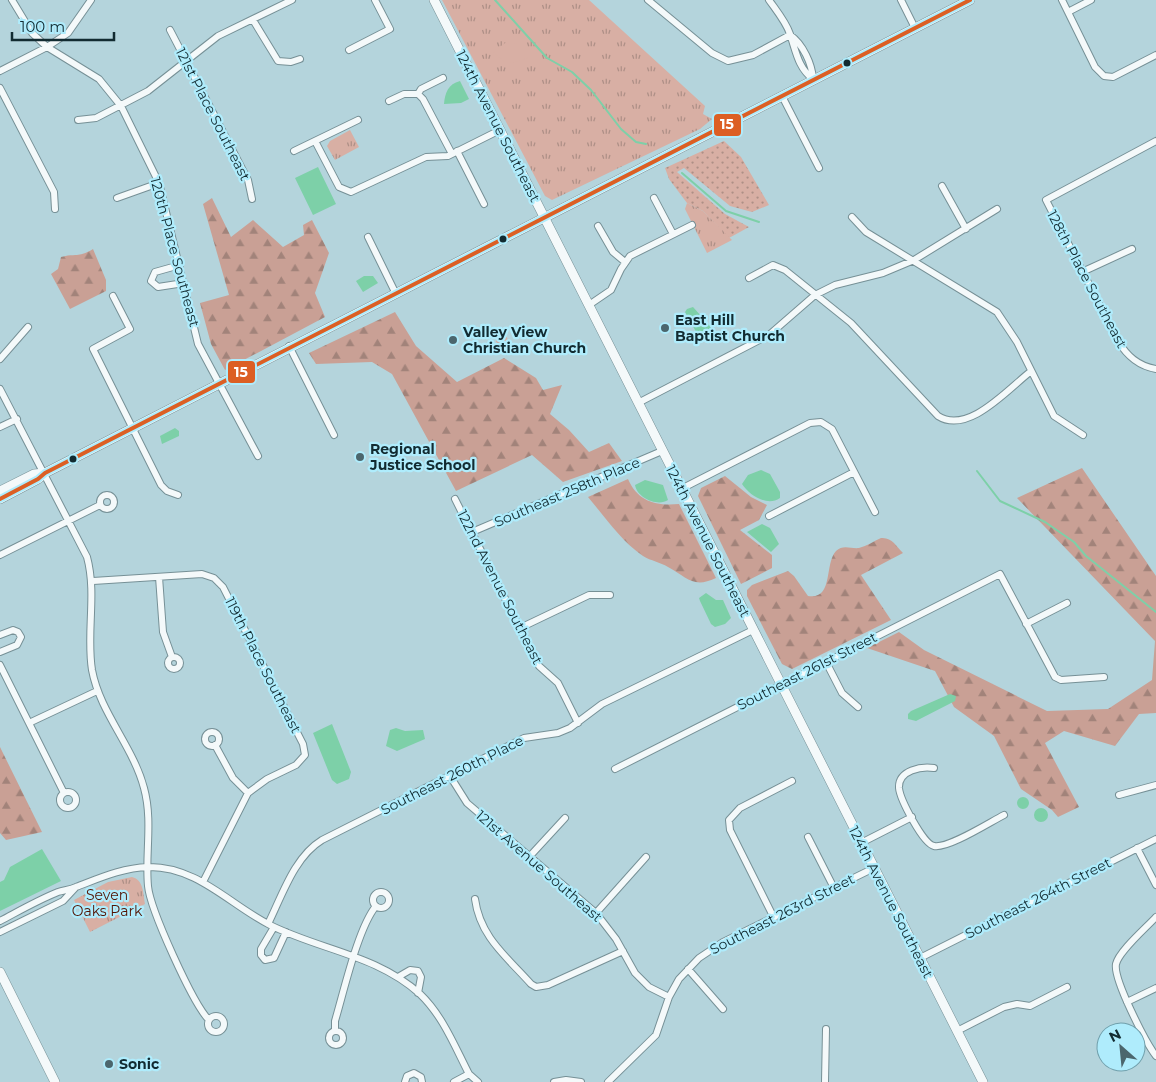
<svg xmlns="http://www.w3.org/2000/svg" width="1156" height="1082" viewBox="0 0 1156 1082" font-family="Montserrat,sans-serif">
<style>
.grass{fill:url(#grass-dots)}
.forest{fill:url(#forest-firs)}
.park{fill:url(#park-tufts)}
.pitch{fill:#d8afa4}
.water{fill:#7dd0a8}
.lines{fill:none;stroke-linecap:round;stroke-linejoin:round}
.stream{stroke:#7dd0a8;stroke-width:2}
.minor-casing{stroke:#769096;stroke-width:8}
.tertiary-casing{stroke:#769096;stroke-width:10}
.secondary-casing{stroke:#769096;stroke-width:10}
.minor{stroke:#f4f9fa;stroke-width:6}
.tertiary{stroke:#f4f9fa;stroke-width:9}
.secondary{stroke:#f4f9fa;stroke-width:9}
.bus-1-casing{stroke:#afecfc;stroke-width:8}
.bus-1{stroke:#dc5f24;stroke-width:4}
.bus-dot{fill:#122b31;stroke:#afecfc;stroke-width:2}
.poi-dot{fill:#4b666d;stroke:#afecfc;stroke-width:2}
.labels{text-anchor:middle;stroke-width:4.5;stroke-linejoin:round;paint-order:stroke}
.street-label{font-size:14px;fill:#122b31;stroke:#afecfc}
.poi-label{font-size:14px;font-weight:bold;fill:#122b31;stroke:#afecfc;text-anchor:start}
.park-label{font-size:14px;fill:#531302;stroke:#afecfc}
.line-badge{stroke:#afecfc;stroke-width:2}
.badge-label{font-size:14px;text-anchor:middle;font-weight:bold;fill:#fff}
</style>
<defs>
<pattern id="grass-dots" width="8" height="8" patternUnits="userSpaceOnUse" patternTransform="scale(1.25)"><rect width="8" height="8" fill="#d8afa4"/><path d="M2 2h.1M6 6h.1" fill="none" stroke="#ae8f86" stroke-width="1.8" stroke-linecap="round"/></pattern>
<pattern id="forest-firs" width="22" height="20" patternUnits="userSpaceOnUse" patternTransform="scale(1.25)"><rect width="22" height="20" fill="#c9a095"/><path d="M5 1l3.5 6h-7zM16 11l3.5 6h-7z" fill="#a2837a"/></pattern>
<pattern id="park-tufts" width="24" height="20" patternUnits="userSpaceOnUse" patternTransform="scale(1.25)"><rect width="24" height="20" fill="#d8afa4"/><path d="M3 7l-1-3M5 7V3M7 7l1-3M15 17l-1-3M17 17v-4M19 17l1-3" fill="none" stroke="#ae8f86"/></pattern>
</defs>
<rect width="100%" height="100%" fill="#b4d4dc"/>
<!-- grass -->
<path class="grass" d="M724,141L741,157L769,205L752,212L730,206L684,168L677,172L725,214L749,227L729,238L703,211L687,203L669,179L665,168Z"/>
<!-- forest -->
<path class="forest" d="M212,198L231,237L253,220L283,247L304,235L303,225L312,220L329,253L315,293L325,317L225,370L211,344L200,303L229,295L203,204Z
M93,249L106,280V291L70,309L51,274L58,269L61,257C76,253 78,258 93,249Z
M395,312L416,346L457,382L504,358L536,378L543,390L562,385L550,414L569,430L589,452L609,443L622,461L563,482L532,455L456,491L392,374L372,362L316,364L309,353Z
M1082,468L1156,576V713L1139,714L1115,746L1064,731L1045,743L1079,807L1058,817L1052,810L1021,789L994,736L954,707L935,671L867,648L899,632L924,650L1047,711L1108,709L1152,680L1155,641L1017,498Z
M725,476L751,497L767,505L759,520L740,530L772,555V568L741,584L698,496L701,488Z
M628,479C638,502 656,506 679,504L716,578C693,589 687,577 668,567C660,562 651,561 643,556C621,541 605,517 588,497Z
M881,538C892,537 896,546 903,553L861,575L891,620L792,669L782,664L747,596V590L752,585L788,571L794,576L808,596C834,600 824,564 836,551C843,544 851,549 859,548C867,546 874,541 881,538Z
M0,747L42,832L6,840L0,833Z"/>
<!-- park -->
<path class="park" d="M442,0H589L705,106L703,114L712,119L700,129L552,200L545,196Z
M350,130L359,147L335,160L327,146L330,141Z
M687,203L703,211L732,240L707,253L685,209Z
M496 341a6 6 0 1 1 12 0a6 6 0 1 1-12 0Z
M132,877C144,880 143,894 145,904L90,932L74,900L108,882Z"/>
<!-- pitch -->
<path class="pitch" d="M505,43L517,44L527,54L528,58L507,64L493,52Z"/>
<!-- water -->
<path class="water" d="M460,81L469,99L461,103L444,104C445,93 448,84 460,81Z
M318,167L336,204L313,215L295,178Z
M364,276H373L378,283L363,292L356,281Z
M693,307L711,327L712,337L710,341L700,339L685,312L687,309Z
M175,428L179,431V436L162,444L160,436Z
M761,470L770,474L780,492V498C767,507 749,495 742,484L748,475Z
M645,480L663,485L668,500C658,507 637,498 635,485Z
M762,524L770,528L779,544L771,552L747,532Z
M706,593L716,600H723L731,618L725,624L715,627L711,624L700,601L699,598Z
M950,694L956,696L955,701L916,721L908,719V714L911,711Z
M332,724L351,772L349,779L337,784L332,780L313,733Z
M396,728L405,731L423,730L425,739L397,751L386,746L390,730Z
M1017 803a6 6 0 1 1 12 0a6 6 0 1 1-12 0Z
M1034 815a7 7 0 1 1 14 0a7 7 0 1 1-14 0Z
M42,849L61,881L0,911V882L4,880L10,867Z"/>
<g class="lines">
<!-- stream -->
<path class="stream" d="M495,0L547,58L572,72L591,90L621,129L636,142L646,144
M682,173L726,211L759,222
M977,471L1000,501L1045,522L1074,542L1086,556L1156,612"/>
<defs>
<path id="minor" d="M12,0L32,33L47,47L99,79L121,106L159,183L198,344L258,456
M648,0L712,53L728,61L753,55L790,35
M769,0C776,10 786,22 790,34C796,51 798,68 813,79
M901,0L915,28
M1062,0L1095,67L1104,76L1113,77L1156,55
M1068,12L1091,0
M253,20L278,61L291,62L300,59
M170,30L248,180L252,199
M790,35C803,44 812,64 813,79
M349,50L390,29L375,0
M0,71L47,47L68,33L91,0
M0,88L54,192L55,209
M418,94L423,99L452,154
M782,96L819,168
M389,101L404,94H418L421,89L443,78
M78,120L96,118L148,91L218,36L292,0
M315,141L339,187L351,192L426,157L448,156L500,130
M1156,141L1046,200L1118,341C1127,356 1138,366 1156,369
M294,151L358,120
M457,151L484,204
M942,186L966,229
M117,198L159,183
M654,198L673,234
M852,217L866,232L997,312L1017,342L1054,416L1083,435
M598,226L613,252L625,262
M368,237L395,292
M180,265L155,272L151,281L158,287L184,283
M1082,272L1132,249
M749,278L773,265L785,270L851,323L938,416C968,435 1007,390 1030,372
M113,296L130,329L93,349L161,485L167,491L178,495
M589,305L611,290L621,269L630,256L692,225
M289,346L334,435
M0,359L28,327
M0,389L87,557C97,594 86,633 92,670C100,713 133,746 144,788C153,821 145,853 148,886C150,909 193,1004 209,1020
M638,403L769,335L815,295L835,285L883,273L914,260L997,209
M0,427L17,419
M681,489L810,423L821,422L832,429L875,512
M100 502a7 7 0 1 1 14 0a7 7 0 1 1-14 0Z
M455,499L539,666L558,683L578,723
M769,516L854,472
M472,532L662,451
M0,555L100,505
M159,577L163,632L172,657
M93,581L202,574L214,578L223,587L303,744L305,755L296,765L267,779L248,793L203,882
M1026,624L1067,603
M520,628L589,595H610
M0,635L13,630L18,632L21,637L17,645L0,652
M168 663a6 6 0 1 1 12 0a6 6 0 1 1-12 0Z
M826,662L842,693L858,707
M0,665L64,793
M29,723L97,691
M205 739a7 7 0 1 1 14 0a7 7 0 1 1-14 0Z
M215,745L233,778L248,793
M934,768C922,766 898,770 899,788C900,799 923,844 934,846C948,849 990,822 1004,815
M615,769L1000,574L1055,677L1061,680L1104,677
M450,776L467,803L596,913L616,939L635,973L649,987L669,997
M60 800a8 8 0 1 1 16 0a8 8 0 1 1-16 0Z
M1119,795L1156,785
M808,837L834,888
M861,843L912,817
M1137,848L1156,885
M530,856L565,818
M373 900a8 8 0 1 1 16 0a8 8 0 1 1-16 0Z
M475,899C480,937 507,957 531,984L536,987L548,985L623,951
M596,913L646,857
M1156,917C1146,928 1119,951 1116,964C1113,979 1146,1043 1156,1056
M774,918L730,830L729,820L740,808L792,781
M0,921C19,911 38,900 58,892C64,890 70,890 76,887C100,878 122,868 148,867C197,866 230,905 270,925C320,950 377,955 420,994C443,1016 455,1047 469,1074L478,1082
M268,924C282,896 294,857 322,840L524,738L558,733L570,728L602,704L753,630
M274,927L261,949V955L265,960L274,958L286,932
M0,932L63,901L76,887
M920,958L1156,839
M688,969L723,1009
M398,977L410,970L418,971L421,977L418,993
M1127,1002L1156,988
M208 1024a8 8 0 1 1 16 0a8 8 0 1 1-16 0Z
M335,1030V1021C344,991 358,928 376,906
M329 1038a7 7 0 1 1 14 0a7 7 0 1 1-14 0Z
M957,1031L1004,1007L1017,1004L1030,1006L1067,987
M405,1082L407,1076L414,1073L421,1077L422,1082
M454,1082L469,1074
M554,1082L566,1080L581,1082
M608,1082L656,1035L669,997L679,979L699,958L723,942L874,868
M825,1082L826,1029"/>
<path id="tertiary" d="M434,0L983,1082"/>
<path id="secondary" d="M0,491L34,474L45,473
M0,499L38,479L45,473C353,314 662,159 970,0
M0,972L55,1082"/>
</defs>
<!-- minor casing -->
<use href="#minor" class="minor-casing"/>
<!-- tertiary casing -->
<use href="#tertiary" class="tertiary-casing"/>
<!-- secondary casing -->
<use href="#secondary" class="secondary-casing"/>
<!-- minor -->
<use href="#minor" class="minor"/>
<!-- tertiary -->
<use href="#tertiary" class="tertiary"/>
<!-- secondary -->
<use href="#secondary" class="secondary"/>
<defs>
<path id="bus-1" d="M0,499L38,479L45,473C353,314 662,159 970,0"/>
</defs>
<!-- bus-1 casing -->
<use href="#bus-1" class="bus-1-casing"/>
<!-- bus-1 -->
<use href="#bus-1" class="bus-1"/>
</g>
<!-- markers -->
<g class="bus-dot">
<circle cx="847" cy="63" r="4.5"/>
<circle cx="503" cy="239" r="4.5"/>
<circle cx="73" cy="459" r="4.5"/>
</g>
<g class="poi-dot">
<circle cx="665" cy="328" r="5"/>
<circle cx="453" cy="340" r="5"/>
<circle cx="360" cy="457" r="5"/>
<circle cx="109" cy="1064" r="5"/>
</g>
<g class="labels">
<!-- street labels -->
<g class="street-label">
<text transform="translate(213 114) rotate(63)" y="5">121st Place Southeast</text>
<text transform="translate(498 126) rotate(63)" y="5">124th Avenue Southeast</text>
<text transform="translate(175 252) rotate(75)" y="5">120th Place Southeast</text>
<text transform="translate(1087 279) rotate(62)" y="5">128th Place Southeast</text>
<text transform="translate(567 492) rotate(-23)" y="5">Southeast 258th Place</text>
<text transform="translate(708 541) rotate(63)" y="5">124th Avenue Southeast</text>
<text transform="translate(500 587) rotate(63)" y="5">122nd Avenue Southeast</text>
<text transform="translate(263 665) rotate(63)" y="5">119th Place Southeast</text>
<text transform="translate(807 671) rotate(-27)" y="5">Southeast 261st Street</text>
<text transform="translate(452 775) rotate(-27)" y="5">Southeast 260th Place</text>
<text transform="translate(539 866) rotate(41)" y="5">121st Avenue Southeast</text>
<text transform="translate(1038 898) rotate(-27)" y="5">Southeast 264th Street</text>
<text transform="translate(891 902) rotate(63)" y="5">124th Avenue Southeast</text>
<text transform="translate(782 914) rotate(-27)" y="5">Southeast 263rd Street</text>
</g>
<!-- poi labels -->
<g class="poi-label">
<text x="675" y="325">East Hill<tspan x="675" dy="16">Baptist Church</tspan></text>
<text x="463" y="337">Valley View<tspan x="463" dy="16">Christian Church</tspan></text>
<text x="370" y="454">Regional<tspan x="370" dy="16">Justice School</tspan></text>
<text x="119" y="1069">Sonic</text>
</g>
<!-- park labels -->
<g class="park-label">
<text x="107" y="900">Seven<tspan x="107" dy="16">Oaks Park</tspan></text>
</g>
</g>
<g class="line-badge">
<rect x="713" y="113" width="29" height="24" rx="5" fill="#dc5f24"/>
<rect x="227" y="360" width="29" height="24" rx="5" fill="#dc5f24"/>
</g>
<g class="badge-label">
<text x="727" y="129">15</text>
<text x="241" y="377">15</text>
</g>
<!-- north arrow -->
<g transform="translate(1121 1047) rotate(333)"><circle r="24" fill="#afecfc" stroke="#709fab"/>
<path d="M0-4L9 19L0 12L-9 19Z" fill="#4b666d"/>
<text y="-8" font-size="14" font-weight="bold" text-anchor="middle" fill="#122b31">N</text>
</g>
<!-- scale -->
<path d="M12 32v8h102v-8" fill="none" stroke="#122b31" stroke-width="2.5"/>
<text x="20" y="32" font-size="15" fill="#122b31" stroke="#afecfc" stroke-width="4" paint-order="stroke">100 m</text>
</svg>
